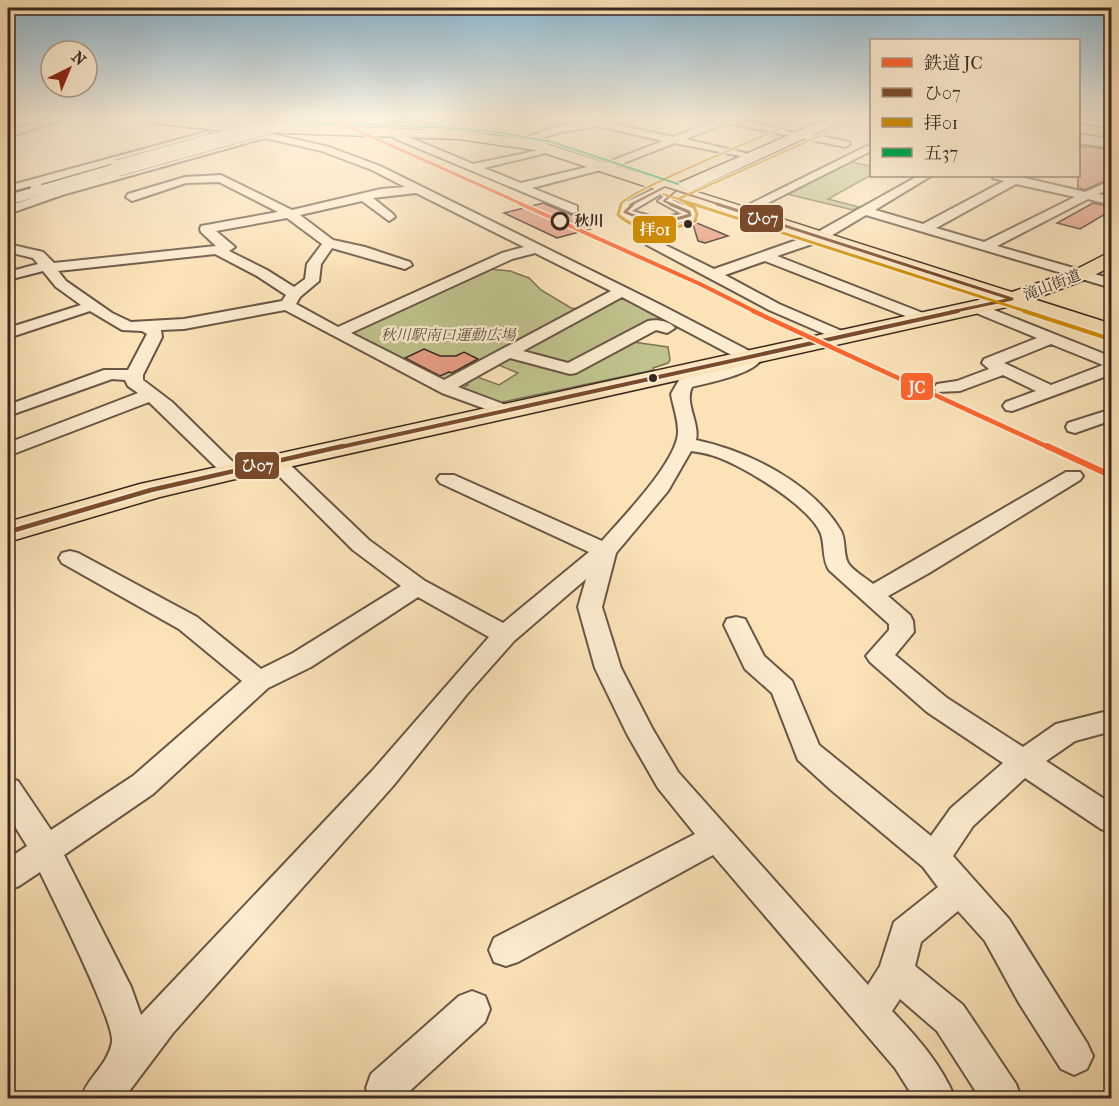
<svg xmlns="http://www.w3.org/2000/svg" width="1119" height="1106" viewBox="0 0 1119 1106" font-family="'IM FELL French Canon','Noto Serif JP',serif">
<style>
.green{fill:#c0c38d;stroke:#7c7556;stroke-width:1.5}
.building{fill:#e89f85;stroke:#382720;stroke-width:1.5}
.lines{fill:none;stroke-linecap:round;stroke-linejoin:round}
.street-casing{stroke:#695646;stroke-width:4}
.secondary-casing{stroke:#382720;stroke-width:3}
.primary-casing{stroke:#382720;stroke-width:3}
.highway-casing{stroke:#382720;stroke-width:3}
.street{fill:#fcecd0;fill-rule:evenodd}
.secondary{fill:#fcecd0;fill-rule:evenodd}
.primary{fill:#fbe2b7;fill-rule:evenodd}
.highway{fill:#fbe2b7;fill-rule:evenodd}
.secondary-bridge-casing{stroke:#382720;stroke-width:17;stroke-linecap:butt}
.secondary-bridge{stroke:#fcecd0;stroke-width:16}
.bus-1-far3-casing{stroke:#fcecd0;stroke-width:4.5}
.bus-1-far2-casing{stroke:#fcecd0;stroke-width:6}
.bus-1-far1-casing{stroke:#fcecd0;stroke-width:8}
.bus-1-casing{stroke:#fcecd0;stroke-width:9}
.bus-2-far2-casing{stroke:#fcecd0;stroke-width:4.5}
.bus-2-far1-casing{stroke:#fcecd0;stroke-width:6}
.bus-2-casing{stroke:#fcecd0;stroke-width:8}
.bus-3-casing{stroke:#fcecd0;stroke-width:4.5}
.bus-1-far3{stroke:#7a4b2a;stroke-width:2}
.bus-1-far2{stroke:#7a4b2a;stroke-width:3}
.bus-1-far1{stroke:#7a4b2a;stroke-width:4}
.bus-1{stroke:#7a4b2a;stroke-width:4.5}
.bus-2-far2{stroke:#d18d06;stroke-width:2}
.bus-2-far1{stroke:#d18d06;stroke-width:3}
.bus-2{stroke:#d18d06;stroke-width:4}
.bus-3{stroke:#00a651;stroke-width:2}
.rail-1-far3-casing{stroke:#fcecd0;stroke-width:5}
.rail-1-far2-casing{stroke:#fcecd0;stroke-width:7}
.rail-1-far1-casing{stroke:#fcecd0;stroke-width:8}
.rail-1-casing{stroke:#fcecd0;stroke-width:10}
.rail-1-far3{stroke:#fe642e;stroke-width:3}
.rail-1-far2{stroke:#fe642e;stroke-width:4}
.rail-1-far1{stroke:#fe642e;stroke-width:4.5}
.rail-1{stroke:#fe642e;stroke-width:6}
.stop-dot{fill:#fcecd0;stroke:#382720;stroke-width:3}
.bus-dot{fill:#382720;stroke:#fcecd0;stroke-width:2}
.labels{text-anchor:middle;stroke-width:4.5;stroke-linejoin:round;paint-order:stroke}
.far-stop-label{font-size:15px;font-weight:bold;fill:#382720;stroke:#fcecd0;text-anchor:start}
.far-street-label{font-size:15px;fill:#382720;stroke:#fcecd0}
.far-park-label{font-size:15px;font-style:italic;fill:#5a4e3b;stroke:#fcecd0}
.line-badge{stroke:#fcecd0;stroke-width:2}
.badge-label{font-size:16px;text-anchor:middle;font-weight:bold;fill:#fff}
</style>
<rect width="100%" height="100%" fill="#fbe2b7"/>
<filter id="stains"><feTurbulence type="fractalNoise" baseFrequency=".00333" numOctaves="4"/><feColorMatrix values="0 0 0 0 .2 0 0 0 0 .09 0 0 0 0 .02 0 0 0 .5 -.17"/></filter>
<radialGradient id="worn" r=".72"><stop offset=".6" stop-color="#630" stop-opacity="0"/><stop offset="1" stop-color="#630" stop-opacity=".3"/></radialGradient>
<!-- green -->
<path class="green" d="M851,162L871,166V175L828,199L859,207L853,210L787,194Z
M490,269L510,271L529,278L541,290L571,308L584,310L443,381L350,334Z
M621,294L652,310L659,319L608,345L573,366L520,351Z
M626,341L668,347L670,360L668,363L653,368L654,370L498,403L461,389L468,385L462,382L475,376L499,385L518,373L496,364L509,357H515L574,374L592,360Z"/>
<!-- building -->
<path class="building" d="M1082,146L1112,150V178L1085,190L1078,188V148Z
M543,203L572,215L579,212L583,214L578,215L591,220L581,225L590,229L557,238L504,213Z
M1093,203L1112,207V210L1080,229L1057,223Z
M692,221L728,236L705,243L698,241Z
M424,349L440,356H456L464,352L478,359L452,373L449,372L440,376L405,358Z"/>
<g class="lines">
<defs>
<path id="street" d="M48,119H64L8,137V131Z
M305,119H319L288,132L279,130Z
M392,119H409L433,126L452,119H466L439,131L437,136L433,137L428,134L429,131Z
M603,119H616L614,124L673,137L718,119H739L796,133L791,136L727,123L685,139L745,153V157L675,143L616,166L532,188L577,206V212L573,213L396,139L392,135L395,131H403L404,135L473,164L554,147V151L484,168L521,183L608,162L663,141L598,126L561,132L519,145L514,142L555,127Z
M1078,119L1112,122V128L1078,122Z
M260,126L265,129L263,132L329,147L380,166L663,306L759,356L761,360C750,375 711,382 692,387C684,403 700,423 696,440C748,451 813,483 841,531C846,540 843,554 848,563C853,571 866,578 873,584L1066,472H1080L1083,476L1080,480L929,573L888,596L910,615L913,621L914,632L895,655L947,698L1023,747L1056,724L1112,710V731L1075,741L1046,761L1112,804V833L1101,829L1025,778L973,826L953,856L1009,919L1087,1043L1093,1056L1087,1069L1074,1075L1061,1069L1019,1003L985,941L958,911L921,942L915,966L963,1005L1016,1084L1021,1098H980L937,1031L900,999L892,1011C917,1037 941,1064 955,1098H914L895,1068L713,855L518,962L506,966L494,962L489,950L494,938L695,834L658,788L627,734L595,668L578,607L586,579L514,641L467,694L393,786L173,1033L124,1098H81C87,1078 108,1065 112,1042C115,1022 53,899 40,872L19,886L8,890V859L27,846L8,815V778L18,781L51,830L133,776L242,681L179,629L62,563L59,558L62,553L70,551L78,553L197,617L261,669L293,653L401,586L353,550L268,465L265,461L268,457H282L369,540L425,581L503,623L589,552L440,483L437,479L440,475H454L602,541C621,519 679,460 678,431C678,419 673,406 671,394L679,380L741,360L622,297L523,351L568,363L648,321C656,319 670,321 675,328L667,333L656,330L576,373L570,374L510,358L458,387L511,407L514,411L511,415L505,416L442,393L285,310L184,329L161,330L162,337L143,375V380L172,402L238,467L241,471L238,475H224L149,402L8,456V443L138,393L128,386L125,380L112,379L8,416V405L104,370H128L147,334L142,331L122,330L90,311L8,338V328L81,305L56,287L43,271L8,280V272L38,264L33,258L8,252V244L43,252L54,263L216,246L201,232L200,229L201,226L278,212L219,182L186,183L132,201L126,197L128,194L185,177L221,175L292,210L381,189L405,187L372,170L322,151L265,138L62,195L8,214V206L41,195L34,193L30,186L8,192V186L206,132L211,135L41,184L43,187H67L253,135L250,133ZM416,193L524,247L502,253L338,327L296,304L300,297L319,281L321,264L332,248L405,269L412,265L410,262L365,247L333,240L300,215L362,201L389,221L395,217L393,214L373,198ZM287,218L322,244L307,264L305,279L294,287L267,270L229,251L235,247L216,231ZM535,253L611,291L444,380L351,333L512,259ZM215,254L257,276L286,295L282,301L184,319L131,322L112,313L66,281L58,271ZM691,451C698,452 706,453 714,456C741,464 811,507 821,534C825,546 822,559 829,570L889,624V630L866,656L870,662L927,712L1003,763L951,808L931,836L819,745L792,681L764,656L745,619L736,617L727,619L724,625L745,669L772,693L798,760L831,790L923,867L938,887L894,922L880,966L868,985L678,772L652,728L621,668L602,607L616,553L668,491ZM418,597L489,637L373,770L141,1015L131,987L64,855L153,794L268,688L311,667Z
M802,132L849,142L850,144L845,147L798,137L797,135Z
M867,146L871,147V151L744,215L740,216L734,212Z
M918,176H931L875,210L923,224L1004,181L993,178L992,176H1016L1085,192L1112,180V188L1098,194L1112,197V205L1088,199L997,246L1112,279V288L866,215L824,240L777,256L928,315L931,318L928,321H918L765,261L725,275L779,304L849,334L851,337L843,342L769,310L647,245L649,242H659L714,269L814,234ZM1016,184L1075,197L984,242L936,228Z
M665,184L671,187L669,189L632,211L657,218L682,214L658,201L676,187L682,191L672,200L693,209L696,215L694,218C672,227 638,231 619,212L624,203Z
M974,302L1112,357V374L1012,411L1006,410L1003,406L1006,402L1036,391L1003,375L960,391L937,392L934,388L937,384L957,381L989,369L982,363L984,359L1037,338L969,310L966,307L969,304ZM1051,344L1103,365L1051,385L1004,363Z
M1112,409V420L1075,433L1068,431L1066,427L1068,423Z
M472,991L485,996L490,1009L485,1022L402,1098H370L366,1088L371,1074L459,996Z"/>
<path id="secondary" d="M826,119H846L682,195H670L667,191L670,187Z
M1078,134L1112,139V148L1078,143Z
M118,163L124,165L126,168L124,171L8,205V195Z"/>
<path id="primary" d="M145,119L459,131L537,141L1112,324V339L535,150L459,139L226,131L152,123Z"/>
<path id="highway" d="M1112,251V266L1087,279L1020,304L231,480L160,497L8,542V522L140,484L1006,294L1073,271Z"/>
</defs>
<!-- street casing -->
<use href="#street" class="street-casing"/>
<!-- secondary casing -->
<use href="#secondary" class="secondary-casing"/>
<!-- primary casing -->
<use href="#primary" class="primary-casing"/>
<!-- highway casing -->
<use href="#highway" class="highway-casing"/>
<!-- street -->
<use href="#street" class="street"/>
<!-- secondary -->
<use href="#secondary" class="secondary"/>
<!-- primary -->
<use href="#primary" class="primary"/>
<!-- highway -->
<use href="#highway" class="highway"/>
<defs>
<path id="secondary-bridge" d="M118,168L293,119"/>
</defs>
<!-- secondary-bridge casing -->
<use href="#secondary-bridge" class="secondary-bridge-casing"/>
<!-- secondary-bridge -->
<use href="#secondary-bridge" class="secondary-bridge"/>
<defs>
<path id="bus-1-far3" d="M630,205L665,187L721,205
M673,205L664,201L676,191"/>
<path id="bus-1-far2" d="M633,204L625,212C647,222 667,223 690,215L689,212L670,204
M717,204L1012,299
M951,312L1012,299"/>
<path id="bus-1-far1" d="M336,448L958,311"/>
<path id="bus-1" d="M8,532L151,490L343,446"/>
<path id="bus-2-far2" d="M663,194L697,205
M620,205C628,190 777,131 803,119
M690,205L678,199L842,126"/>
<path id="bus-2-far1" d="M621,204L618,215C640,234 669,232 695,221L697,214L694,207L687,204
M693,204L1028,312"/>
<path id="bus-2" d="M1024,311L1110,339"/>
<path id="bus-3" d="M226,119L433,127L496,132L552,142L678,184"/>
</defs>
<!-- bus-1-far3 casing -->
<use href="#bus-1-far3" class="bus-1-far3-casing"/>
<!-- bus-1-far2 casing -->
<use href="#bus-1-far2" class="bus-1-far2-casing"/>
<!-- bus-1-far1 casing -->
<use href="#bus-1-far1" class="bus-1-far1-casing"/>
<!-- bus-1 casing -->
<use href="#bus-1" class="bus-1-casing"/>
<!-- bus-2-far2 casing -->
<use href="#bus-2-far2" class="bus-2-far2-casing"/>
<!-- bus-2-far1 casing -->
<use href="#bus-2-far1" class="bus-2-far1-casing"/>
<!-- bus-2 casing -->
<use href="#bus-2" class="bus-2-casing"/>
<!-- bus-3 casing -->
<use href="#bus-3" class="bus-3-casing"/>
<!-- bus-1-far3 -->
<use href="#bus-1-far3" class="bus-1-far3"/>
<!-- bus-1-far2 -->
<use href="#bus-1-far2" class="bus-1-far2"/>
<!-- bus-1-far1 -->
<use href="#bus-1-far1" class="bus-1-far1"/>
<!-- bus-1 -->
<use href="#bus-1" class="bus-1"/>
<!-- bus-2-far2 -->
<use href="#bus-2-far2" class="bus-2-far2"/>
<!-- bus-2-far1 -->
<use href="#bus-2-far1" class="bus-2-far1"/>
<!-- bus-2 -->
<use href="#bus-2" class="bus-2"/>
<!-- bus-3 -->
<use href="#bus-3" class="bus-3"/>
<defs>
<path id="rail-1-far3" d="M332,119L524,205"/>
<path id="rail-1-far2" d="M521,204L700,284L756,312"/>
<path id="rail-1-far1" d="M753,311L1050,448"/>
<path id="rail-1" d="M1047,446L1112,476"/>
</defs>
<!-- rail-1-far3 casing -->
<use href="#rail-1-far3" class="rail-1-far3-casing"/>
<!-- rail-1-far2 casing -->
<use href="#rail-1-far2" class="rail-1-far2-casing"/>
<!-- rail-1-far1 casing -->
<use href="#rail-1-far1" class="rail-1-far1-casing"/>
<!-- rail-1 casing -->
<use href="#rail-1" class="rail-1-casing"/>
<!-- rail-1-far3 -->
<use href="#rail-1-far3" class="rail-1-far3"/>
<!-- rail-1-far2 -->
<use href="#rail-1-far2" class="rail-1-far2"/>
<!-- rail-1-far1 -->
<use href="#rail-1-far1" class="rail-1-far1"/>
<!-- rail-1 -->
<use href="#rail-1" class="rail-1"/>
</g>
<!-- sky -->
<linearGradient id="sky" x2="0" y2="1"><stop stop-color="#8bb8d3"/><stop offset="0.43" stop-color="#fdf2df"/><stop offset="1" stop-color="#fdf2df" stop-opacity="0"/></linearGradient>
<rect width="1119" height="274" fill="url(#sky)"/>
<!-- markers -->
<circle class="stop-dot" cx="560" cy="221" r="8"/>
<g class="bus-dot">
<circle cx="688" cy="224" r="5"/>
<circle cx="653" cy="378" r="5"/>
</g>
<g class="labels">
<!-- far-stop labels -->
<g class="far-stop-label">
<text x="574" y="226">秋川</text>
</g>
<!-- far-street labels -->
<g class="far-street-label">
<text transform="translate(1052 285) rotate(-21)" y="5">滝山街道</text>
</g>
<!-- far-park labels -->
<g class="far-park-label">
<text x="448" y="340">秋川駅南口運動広場</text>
</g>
</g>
<g class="line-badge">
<rect x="739" y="204" width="45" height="29" rx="6" fill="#7a4b2a"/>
<rect x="632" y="215" width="45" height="29" rx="6" fill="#d18d06"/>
<rect x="900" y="372" width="34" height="29" rx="6" fill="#fe642e"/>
<rect x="234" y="451" width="46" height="29" rx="6" fill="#7a4b2a"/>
</g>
<g class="badge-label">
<text x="762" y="224">ひ07</text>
<text x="655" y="235">拝01</text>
<text x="917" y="393">JC</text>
<text x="257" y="471">ひ07</text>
</g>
<!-- margin -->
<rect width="1119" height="1106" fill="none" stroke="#fbe2b7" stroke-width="30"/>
<rect x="9" y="9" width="1101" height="1088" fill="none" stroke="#382720" stroke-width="3"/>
<rect x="15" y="15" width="1089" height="1076" fill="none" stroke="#382720" stroke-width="1.5"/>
<!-- legend -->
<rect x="870" y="39" width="210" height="138" fill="#fcecd0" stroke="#ae9d8a" stroke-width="1.5"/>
<rect x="882" y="58" width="30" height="9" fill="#fe642e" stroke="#ae9d8a" stroke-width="1.5"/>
<text x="924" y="69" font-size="18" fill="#382720">鉄道 JC</text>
<rect x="882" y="88" width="30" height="9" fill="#7a4b2a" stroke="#ae9d8a" stroke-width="1.5"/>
<text x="924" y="99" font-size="18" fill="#382720">ひ07</text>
<rect x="882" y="118" width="30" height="9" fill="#d18d06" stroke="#ae9d8a" stroke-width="1.5"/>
<text x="924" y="129" font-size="18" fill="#382720">拝01</text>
<rect x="882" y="148" width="30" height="9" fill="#00a651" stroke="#ae9d8a" stroke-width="1.5"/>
<text x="924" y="159" font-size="18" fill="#382720">五37</text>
<!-- north arrow -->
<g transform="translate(69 69) rotate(43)"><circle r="28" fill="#fcecd0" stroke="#ae9d8a" stroke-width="1.5"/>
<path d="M0-4.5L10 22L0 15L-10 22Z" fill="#8f2418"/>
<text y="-9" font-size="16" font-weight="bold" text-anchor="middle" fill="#382720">N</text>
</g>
<rect width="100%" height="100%" filter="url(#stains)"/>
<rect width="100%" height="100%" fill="url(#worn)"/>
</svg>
